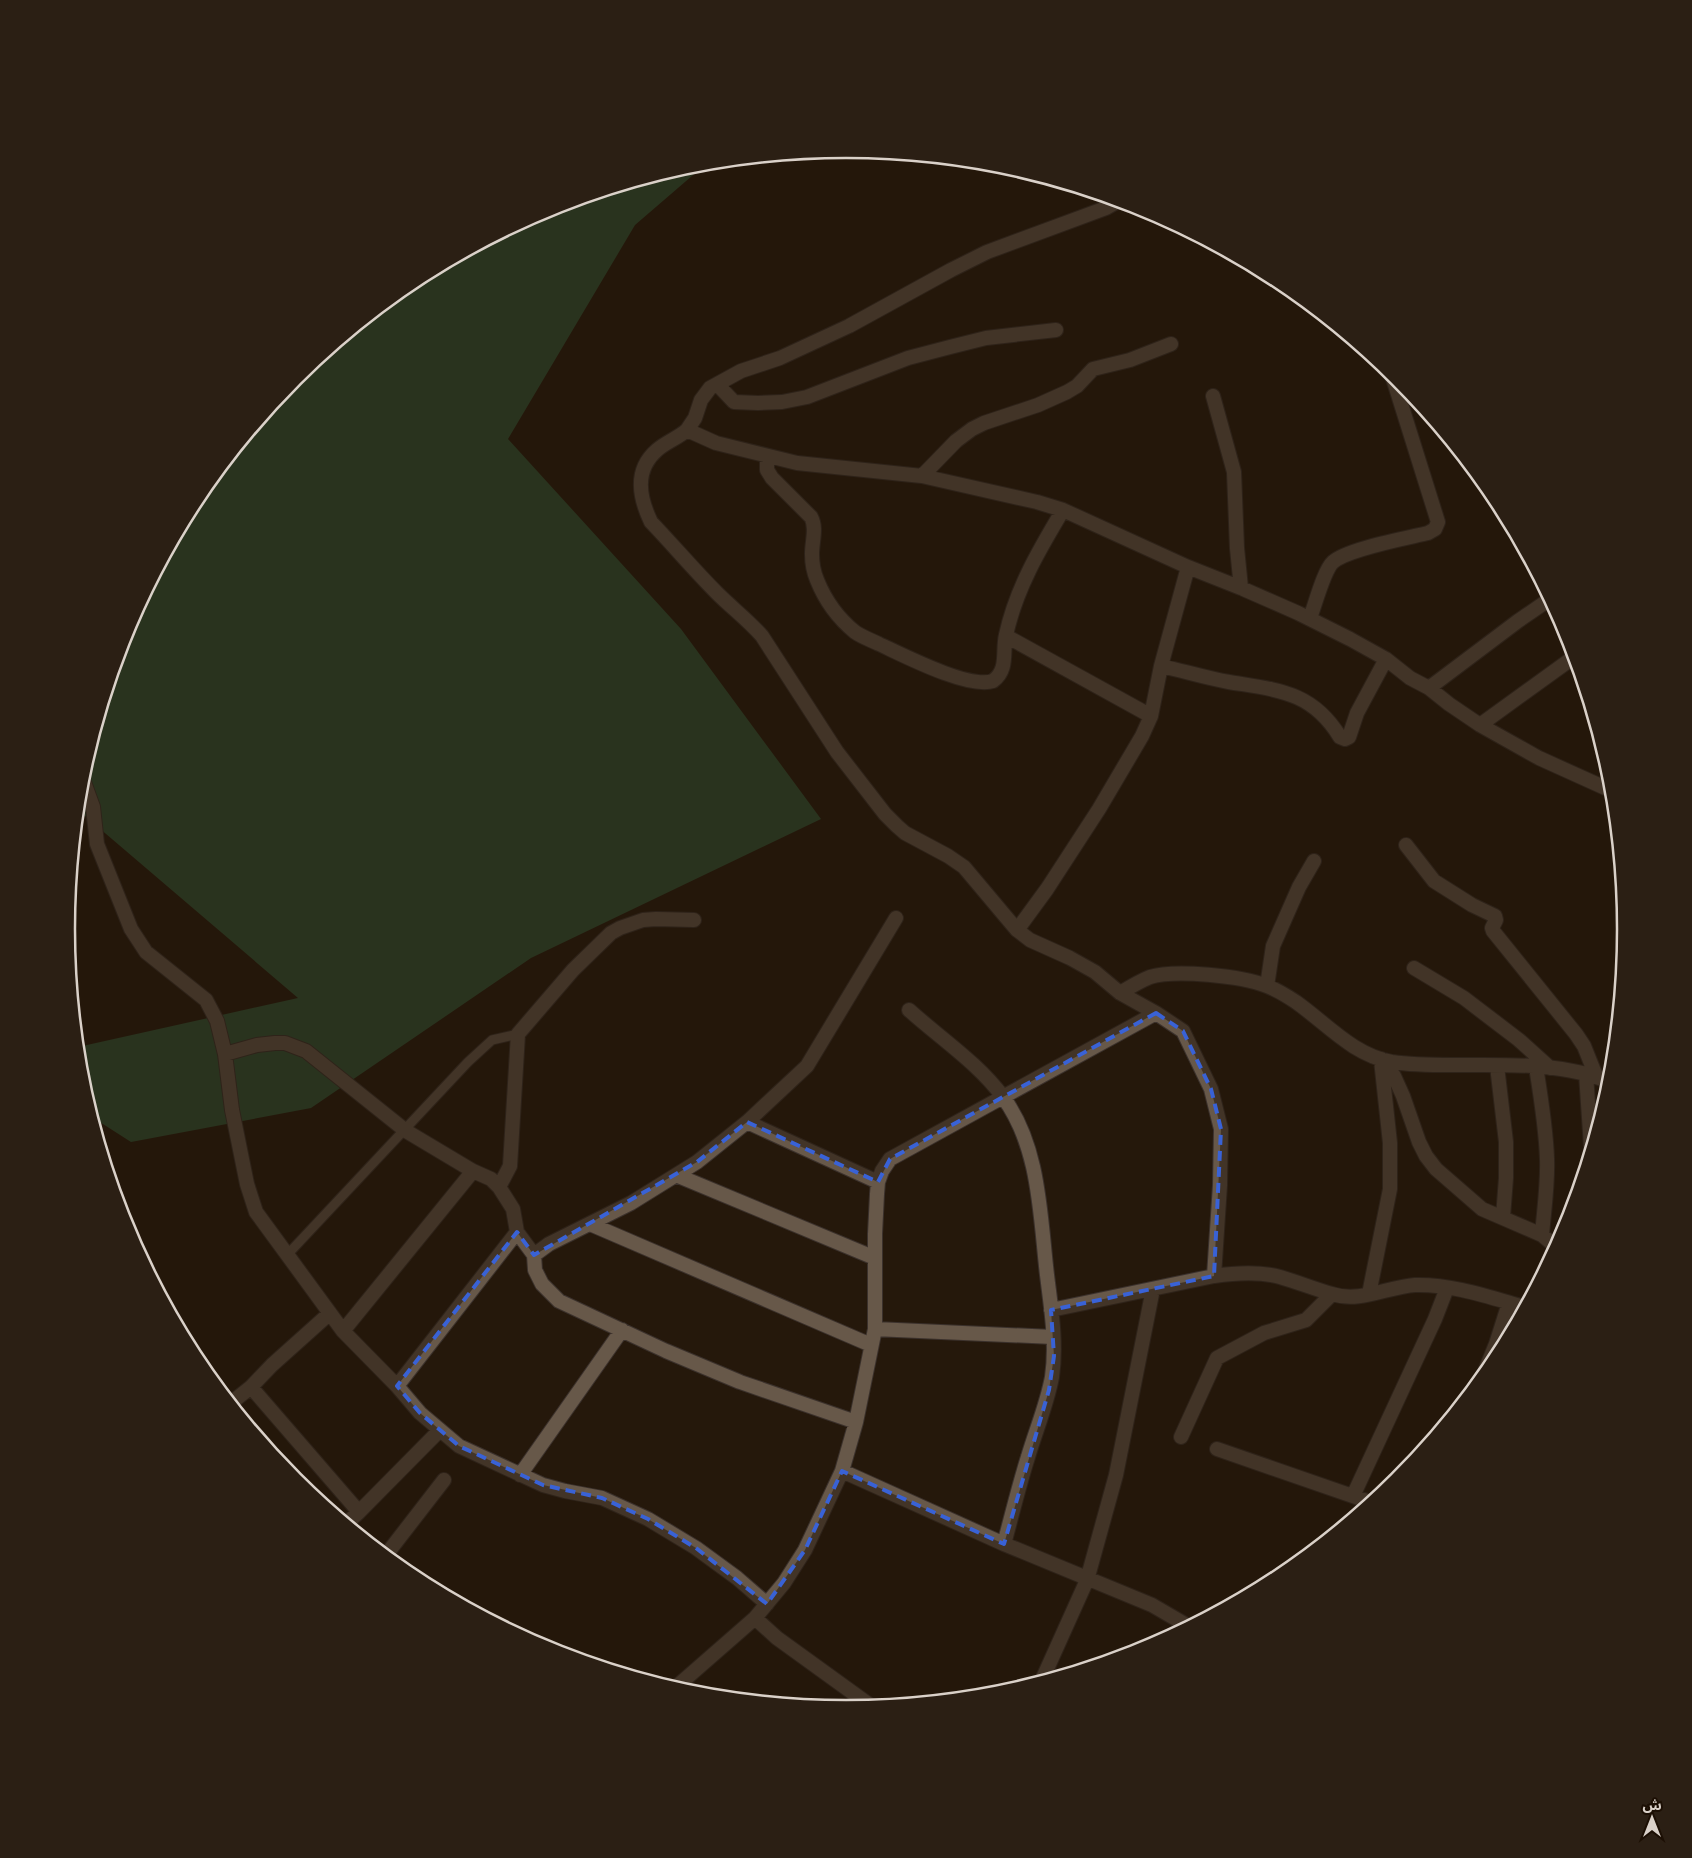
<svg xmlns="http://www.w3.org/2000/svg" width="1692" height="1858" viewBox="0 0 1692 1858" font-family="'PT Serif','Noto Sans Arabic',serif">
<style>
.forest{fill:#305536}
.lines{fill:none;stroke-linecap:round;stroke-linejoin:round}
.service-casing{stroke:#3b312c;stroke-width:11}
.minor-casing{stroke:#3b312c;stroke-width:16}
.service{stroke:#675849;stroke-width:9}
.minor{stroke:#675849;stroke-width:14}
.marked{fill:none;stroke:#3962d6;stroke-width:4;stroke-dasharray:10 6;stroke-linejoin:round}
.rim{fill:none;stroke:#dad1c9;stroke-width:2.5}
</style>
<rect width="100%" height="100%" fill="#25180b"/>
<!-- forest -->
<path class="forest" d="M707,163L635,225L508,439L681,629L821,819L531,958L311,1108L131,1142L92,1117L81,1081L78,1047L298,998L78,810L81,777L126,630L198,496L295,377L413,281L548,209L694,164Z"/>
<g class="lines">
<defs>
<path id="service" d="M287,1255L468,1062L492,1040L518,1034"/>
<path id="minor" d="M1118,201L1106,208L987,252L951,270L849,326L780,358L741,371L710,388L701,400L695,418L687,430L716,443L797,463L922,476L1037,502L1063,510L1188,567L1241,588L1298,613L1350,639L1386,659L1410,678L1429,688L1449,704L1480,725L1539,758L1612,791
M717,384L734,402L758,403L782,402L807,397L908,358L950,347L986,338L1056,330
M1213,396L1234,472L1237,548L1241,588
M687,430C678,438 666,442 657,450C634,470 639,497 651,522C673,545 694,570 717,593C732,608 748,620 762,636L837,752L885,814L897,826L905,833L948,856L964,867L1006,917L1017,930L1030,940L1070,958L1095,972L1120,993L1156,1013L1183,1031L1211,1089L1221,1129L1220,1185L1214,1276
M767,457V470L772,478L811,517C817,528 812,541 812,554C812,562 814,573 817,580C825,600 839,619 855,632C862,637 871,640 879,644C903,655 968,689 993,681C1009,669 1002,651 1006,635C1016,589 1039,550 1063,510
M922,476L956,441L972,429L984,423L1038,405L1067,392L1077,386L1093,369L1130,360L1171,344
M1310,618C1315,605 1324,570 1333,562C1347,549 1407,538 1428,533L1435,529L1438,522L1391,372
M1006,636L1151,716
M1161,666C1184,671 1206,678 1229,682C1277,690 1312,691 1340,737L1345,739L1349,737L1357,713L1386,659
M1429,688L1518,621L1550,599
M1480,725L1574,657
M81,779L85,785L93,807L97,844L131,929L146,952L206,1000L217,1021L225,1054L232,1110L247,1184L256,1212L343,1331L397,1386L420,1413L459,1446L543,1485L565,1491L602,1498L648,1519L696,1548L737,1578L767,1604
M1406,845L1434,881L1472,905L1495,916L1496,920L1492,928L1493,931L1576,1034L1584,1046L1596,1076
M1017,930L1047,889L1099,809L1142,736L1151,716L1161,666L1188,567
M1414,968L1464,998L1519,1040L1550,1068
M1267,986L1273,946L1299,887L1314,861
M1120,993C1130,987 1140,981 1150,977C1175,969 1242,976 1267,986C1277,990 1287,996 1296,1002C1327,1024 1353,1055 1392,1062C1412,1065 1433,1065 1453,1065C1504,1065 1563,1062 1610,1082
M909,1010C940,1038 978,1063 1003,1097C1040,1147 1040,1216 1047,1275C1051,1308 1057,1343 1052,1377C1047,1404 1036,1430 1028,1457C1019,1485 1012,1515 1004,1544
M225,1054L257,1045L275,1043H285L306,1051L406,1131L473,1171L491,1179L499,1187L513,1209L517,1232L534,1255L535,1270L542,1284L559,1301L666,1351L740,1382L856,1422
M1381,1059L1394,1076L1403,1096L1419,1142L1426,1156L1436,1169L1482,1209L1542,1235L1556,1247
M1497,1066L1506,1142V1178L1503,1217
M1536,1067C1541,1098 1546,1128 1547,1159C1548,1184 1544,1210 1542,1235
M1586,1074L1591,1147
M747,1122L878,1182
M676,1175L875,1258
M499,1187L510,1166L518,1034L573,970L611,933L620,928L643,920L656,919L694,920
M590,1224L871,1345
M534,1255L549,1244L631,1203L697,1162L747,1122L807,1066L896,918
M1369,1294L1390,1189V1143L1381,1060
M1051,1310L1214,1276C1235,1273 1258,1271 1280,1277C1297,1282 1315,1289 1332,1294
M875,1329L1053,1337
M343,1331L473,1171
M1483,1376L1496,1344L1509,1303
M397,1386L517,1232
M251,1387L359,1512
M231,1403L251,1387L272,1365L330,1313
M1181,1437L1217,1358L1264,1333L1306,1320L1332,1294C1360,1303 1387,1287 1415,1285C1452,1284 1489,1297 1524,1307
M1217,1449L1370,1502
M842,1471L1004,1544L1152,1605L1188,1626
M520,1475L622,1330
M1353,1496L1435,1319L1447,1288
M347,1523L359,1512L439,1431
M386,1555L444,1480
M755,1618L777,1638L871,1706
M1042,1680L1087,1580L1116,1475L1153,1289
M675,1688L755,1618L784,1583L805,1550L842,1471L856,1422L875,1329V1234L877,1194L878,1182L882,1171L890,1159L1156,1013"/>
</defs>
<!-- service casing -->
<use href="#service" class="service-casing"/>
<!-- minor casing -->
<use href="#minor" class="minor-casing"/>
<!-- service -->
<use href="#service" class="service"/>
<!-- minor -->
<use href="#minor" class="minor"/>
</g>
<!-- marked area -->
<path d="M0 0H1692V1858H0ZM1156,1013L1183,1031L1211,1089L1221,1129L1214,1276L1051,1310L1054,1356L1049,1390L1004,1544L842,1471L805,1550L767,1604L696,1548L648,1519L602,1498L543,1485L459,1446L420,1413L397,1386L517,1232L534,1255L697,1162L747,1122L878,1182L890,1159Z" fill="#25180b" fill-opacity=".55" fill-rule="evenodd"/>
<path class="marked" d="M1156,1013L1183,1031L1211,1089L1221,1129L1214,1276L1051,1310L1054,1356L1049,1390L1004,1544L842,1471L805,1550L767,1604L696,1548L648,1519L602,1498L543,1485L459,1446L420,1413L397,1386L517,1232L534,1255L697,1162L747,1122L878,1182L890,1159Z"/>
<!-- crop -->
<path d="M0 0H1692V1858H0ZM75 929a771 771 0 1 1 1542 0a771 771 0 1 1-1542 0Z" fill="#2b1f14" fill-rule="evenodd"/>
<path class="rim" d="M75 929a771 771 0 1 1 1542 0a771 771 0 1 1-1542 0Z"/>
<!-- north arrow -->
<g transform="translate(1652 1818)" stroke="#1c0f04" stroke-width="4" paint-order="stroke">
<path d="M0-4L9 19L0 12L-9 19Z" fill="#dad1c9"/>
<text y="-8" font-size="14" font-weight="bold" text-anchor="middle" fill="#dad1c9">ش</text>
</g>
</svg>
